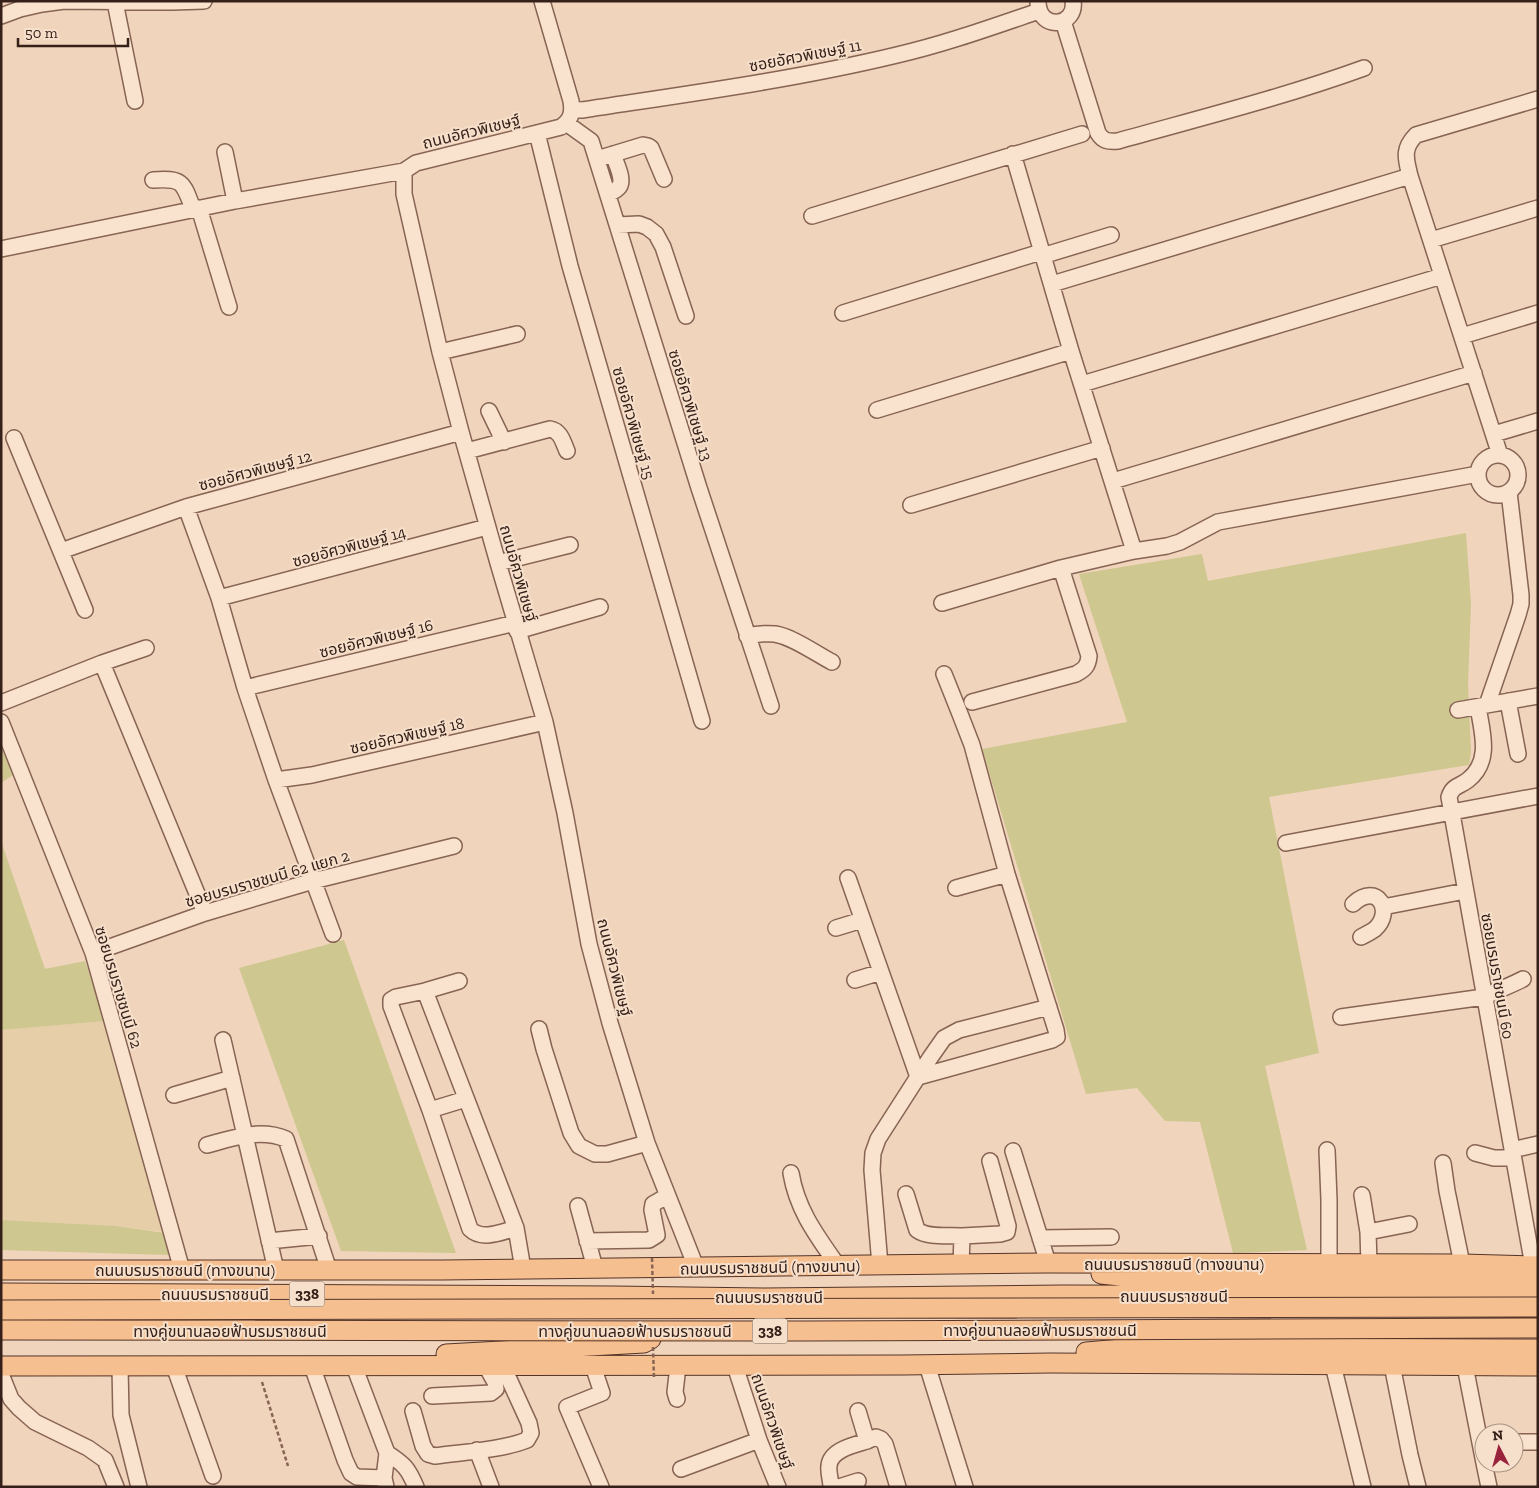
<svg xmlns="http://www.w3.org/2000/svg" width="1539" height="1488" viewBox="0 0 1539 1488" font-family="'Zilla Slab','Noto Sans Thai',serif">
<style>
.farmland{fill:#e6cea8}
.green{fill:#cec78f}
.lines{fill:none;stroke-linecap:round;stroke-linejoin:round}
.minor-casing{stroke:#876454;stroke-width:18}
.major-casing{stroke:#543429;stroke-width:21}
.path{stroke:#876454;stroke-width:2.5;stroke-dasharray:4 2.5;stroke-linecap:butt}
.minor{stroke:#fae3ce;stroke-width:15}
.major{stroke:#f6bf8f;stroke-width:19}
.major-bridge-casing{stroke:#543429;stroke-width:21;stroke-linecap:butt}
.path-bridge{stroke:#876454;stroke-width:2.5;stroke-dasharray:4 2.5;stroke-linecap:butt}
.major-bridge{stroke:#f6bf8f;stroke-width:19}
.labels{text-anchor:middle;stroke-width:4;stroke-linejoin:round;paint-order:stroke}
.shield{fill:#f7e0cb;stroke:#705a4f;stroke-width:1}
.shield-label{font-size:15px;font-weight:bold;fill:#36211a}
.street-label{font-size:16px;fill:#36211a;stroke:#f7e0cb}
</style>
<rect width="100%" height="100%" fill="#f0d4bb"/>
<!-- farmland -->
<path class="farmland" d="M105,1021L165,1232L116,1226L1,1220V1030Z"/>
<!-- green -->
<path class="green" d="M1466,533L1471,604L1468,684L1471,752L1469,765L1269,797L1319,1053L1265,1066L1307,1250L1233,1253L1200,1122L1165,1121L1137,1088L1086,1094L982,749L1127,722L1079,574L1202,554L1208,581Z
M1,747L13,775L1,783Z
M1,841L45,969L85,961L105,1021L1,1030Z
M344,940L456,1253L341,1251L239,968Z
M1,1220L116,1226L165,1233L169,1255L1,1250Z"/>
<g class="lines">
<defs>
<path id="minor" d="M542,1L571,101C573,113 571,120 561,127L416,163L404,171V194L440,352L461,432L498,563L545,722L565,813L589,944L610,1023L647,1143L696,1267
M115,2L135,101
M1038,3C1040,32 1077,26 1073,1
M1,16L20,9L42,4L64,1L172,2L204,1
M1063,21L1098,133C1103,141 1108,142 1118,141C1200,118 1284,97 1364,68
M572,109L582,110C687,94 793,80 897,55C945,44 992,27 1039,11
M566,123L591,141L699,488L771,706
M537,133L570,266L702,721
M225,152L235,201
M1013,154L1071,351L1134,551
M597,159L643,145L648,146L651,148L664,179
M153,180C183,178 183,182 193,209
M608,194C612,192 617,190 619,187C625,179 615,162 613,154
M199,208L229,307
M812,216L1082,134
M617,225L639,224L647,227L656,234L663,247L686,316
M1431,240L1538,208
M1,249L235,201L404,171
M1042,256L1111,235
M1052,284L1410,176
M843,313L1041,252
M1462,336L1538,313
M440,352L517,334
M1082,384L1442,276
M877,410L1071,351
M489,411L504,442
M1494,434L1538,421
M14,438L85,610
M467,451L550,429C561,431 563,442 567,451
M1500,455L1410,176C1406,159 1402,149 1416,135L1538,99
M1478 475a20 20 0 1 1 40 0a20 20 0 1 1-40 0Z
M1113,481L1474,373
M911,505L1102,448
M186,507L219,598L245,688L276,780L333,934
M61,551L186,507L461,432
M498,563L570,545
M219,598L487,527
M942,603L1061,568L1134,551L1167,546L1180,542L1218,522L1478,474
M517,631L600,607
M747,636C756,634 765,633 775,634C793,637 815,653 832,662
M102,663L205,913
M245,688L515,623
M1508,701L1518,754
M972,702L1076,674C1085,669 1088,666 1089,656L1061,568
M1,703L102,663L146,648
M1487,705L1518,615L1521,604V595L1509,492
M1478,707C1482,732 1492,761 1468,780C1459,787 1453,785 1449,797L1533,1266
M1458,710L1538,696
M1,722L93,953L182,1270
M276,780L312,775L545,722
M1286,843L1538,796
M848,878L918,1077L1052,1040L1057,1037L1056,1030L1007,874L972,745L960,714L944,674
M956,888L1007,874
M1353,904C1378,881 1394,912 1375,929C1371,932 1365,935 1361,937
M1383,907L1465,891
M836,928L862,920
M93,953L205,913L313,881L454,846
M855,980L881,972
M425,991L516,1228L523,1269
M1341,1017L1484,997C1497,990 1510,986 1523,979
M539,1029L544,1049L571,1133L579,1146L595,1154H607L647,1143
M223,1040L276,1270
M174,1095L232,1078
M466,1099L430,1110L470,1229C482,1241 501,1232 516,1228
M430,1110L391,1006V1000L396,997L425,991L459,981
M207,1145C233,1138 260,1128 286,1139L329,1270
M1327,1150L1329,1200V1264
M1512,1150L1538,1144
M1013,1151L1048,1263
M1475,1153L1494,1158H1513
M1443,1163L1447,1191L1462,1264
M791,1173C797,1210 817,1236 838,1266
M906,1194L917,1230C928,1238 948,1235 962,1236L961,1265
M1362,1195L1368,1232L1369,1264
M578,1206L595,1268
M1368,1232L1409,1224
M962,1236L1000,1234L1007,1232L1008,1226L990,1161
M1040,1238L1111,1237
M269,1241L319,1236
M587,1241L649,1240L657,1235L652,1210L653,1204L667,1196
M880,1265L872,1170L873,1153L878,1139L930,1058L944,1038L959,1030L1049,1007
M927,1365L965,1487
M1333,1365L1363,1487
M1392,1365L1410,1455L1418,1487
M174,1366L213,1476
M312,1366L345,1460L351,1473L357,1477L384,1478
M354,1366L387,1453L384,1478L386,1487
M593,1366L602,1393L567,1407L601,1487
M735,1366L759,1440L778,1487
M1465,1366L1484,1463
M120,1367L121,1415L139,1487
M1,1374L11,1399L19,1408L35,1422L88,1448L105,1460L116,1487
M432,1396L491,1393L496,1389L495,1382L486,1366
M677,1399L675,1392L678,1366
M413,1411L423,1446L428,1454L435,1456C463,1452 502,1450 527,1440L531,1433L529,1423L503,1366
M858,1411L867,1441L876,1437L881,1439L885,1444L898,1487
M1514,1442H1538
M477,1450L491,1487
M387,1453C404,1464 408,1468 416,1487
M1484,1463L1489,1487
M681,1469L759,1440
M831,1487C831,1480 828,1473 829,1466C830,1450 854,1445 867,1441
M839,1487L858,1481"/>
<path id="major" d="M1,1270H442L1048,1263L1462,1264L1538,1266
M1101,1274L1130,1277L1538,1279
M1,1293L613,1296L765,1298L1062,1295L1538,1296
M1086,1352L1134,1348L1538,1349
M446,1354L644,1343L651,1339
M1,1366L903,1365L1050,1363L1538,1366"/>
</defs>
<!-- minor casing -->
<use href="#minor" class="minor-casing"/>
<!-- major casing -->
<use href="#major" class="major-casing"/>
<!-- path -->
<path class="path" d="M262,1382L288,1466"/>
<!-- minor -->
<use href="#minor" class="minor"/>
<!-- major -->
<use href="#major" class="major"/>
<defs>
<path id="major-bridge" d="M1,1310L1538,1307
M1,1330L805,1331L1538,1328"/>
</defs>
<!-- major-bridge casing -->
<use href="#major-bridge" class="major-bridge-casing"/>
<!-- path-bridge -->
<path class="path-bridge" d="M652,1258L653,1294
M653,1347L654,1378"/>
<!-- major-bridge -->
<use href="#major-bridge" class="major-bridge"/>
</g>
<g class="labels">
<!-- shield labels -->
<g class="shield">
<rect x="289.5" y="1281.5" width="35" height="25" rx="4"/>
<rect x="752.5" y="1318.5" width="35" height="25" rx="4"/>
</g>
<g class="shield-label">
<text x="307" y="1299">338</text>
<text x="770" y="1336">338</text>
</g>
<!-- street labels -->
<g class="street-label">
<text transform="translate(805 55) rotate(-11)" y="6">ซอยอัศวพิเชษฐ์ 11</text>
<text transform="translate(471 131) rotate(-14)" y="6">ถนนอัศวพิเชษฐ์</text>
<text transform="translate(691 405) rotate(73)" y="6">ซอยอัศวพิเชษฐ์ 13</text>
<text transform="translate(634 423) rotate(74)" y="6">ซอยอัศวพิเชษฐ์ 15</text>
<text transform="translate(255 470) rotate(-15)" y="6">ซอยอัศวพิเชษฐ์ 12</text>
<text transform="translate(349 546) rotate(-15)" y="6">ซอยอัศวพิเชษฐ์ 14</text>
<text transform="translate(519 573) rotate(74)" y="6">ถนนอัศวพิเชษฐ์</text>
<text transform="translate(376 638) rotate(-14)" y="6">ซอยอัศวพิเชษฐ์ 16</text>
<text transform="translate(407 735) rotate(-13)" y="6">ซอยอัศวพิเชษฐ์ 18</text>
<text transform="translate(267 878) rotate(-16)" y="6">ซอยบรมราชชนนี 62 แยก 2</text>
<text transform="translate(615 967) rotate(76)" y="6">ถนนอัศวพิเชษฐ์</text>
<text transform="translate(1498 976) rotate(80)" y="6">ซอยบรมราชชนนี 60</text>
<text transform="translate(119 987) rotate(73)" y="6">ซอยบรมราชชนนี 62</text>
<text x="1174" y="1270">ถนนบรมราชชนนี (ทางขนาน)</text>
<text transform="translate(770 1267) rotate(-1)" y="6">ถนนบรมราชชนนี (ทางขนาน)</text>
<text x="185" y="1276">ถนนบรมราชชนนี (ทางขนาน)</text>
<text x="215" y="1300">ถนนบรมราชชนนี</text>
<text x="1174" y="1302">ถนนบรมราชชนนี</text>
<text x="769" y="1303">ถนนบรมราชชนนี</text>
<text x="1040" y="1336">ทางคู่ขนานลอยฟ้าบรมราชชนนี</text>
<text x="230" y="1337">ทางคู่ขนานลอยฟ้าบรมราชชนนี</text>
<text x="635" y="1337">ทางคู่ขนานลอยฟ้าบรมราชชนนี</text>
<text transform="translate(773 1421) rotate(71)" y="6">ถนนอัศวพิเชษฐ์</text>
</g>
</g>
<!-- border -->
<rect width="1539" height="1488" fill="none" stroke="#36211a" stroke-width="5"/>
<!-- north arrow -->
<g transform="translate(1499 1448) rotate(354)"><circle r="24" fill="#f7e0cb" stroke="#aa9484"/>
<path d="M0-4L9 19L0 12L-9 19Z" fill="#99223d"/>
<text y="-8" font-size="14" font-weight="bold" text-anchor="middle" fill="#36211a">N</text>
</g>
<!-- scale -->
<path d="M18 38v8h110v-8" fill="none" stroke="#36211a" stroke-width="2.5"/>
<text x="25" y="38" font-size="15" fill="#36211a" stroke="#f7e0cb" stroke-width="4" paint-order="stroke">50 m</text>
</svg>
